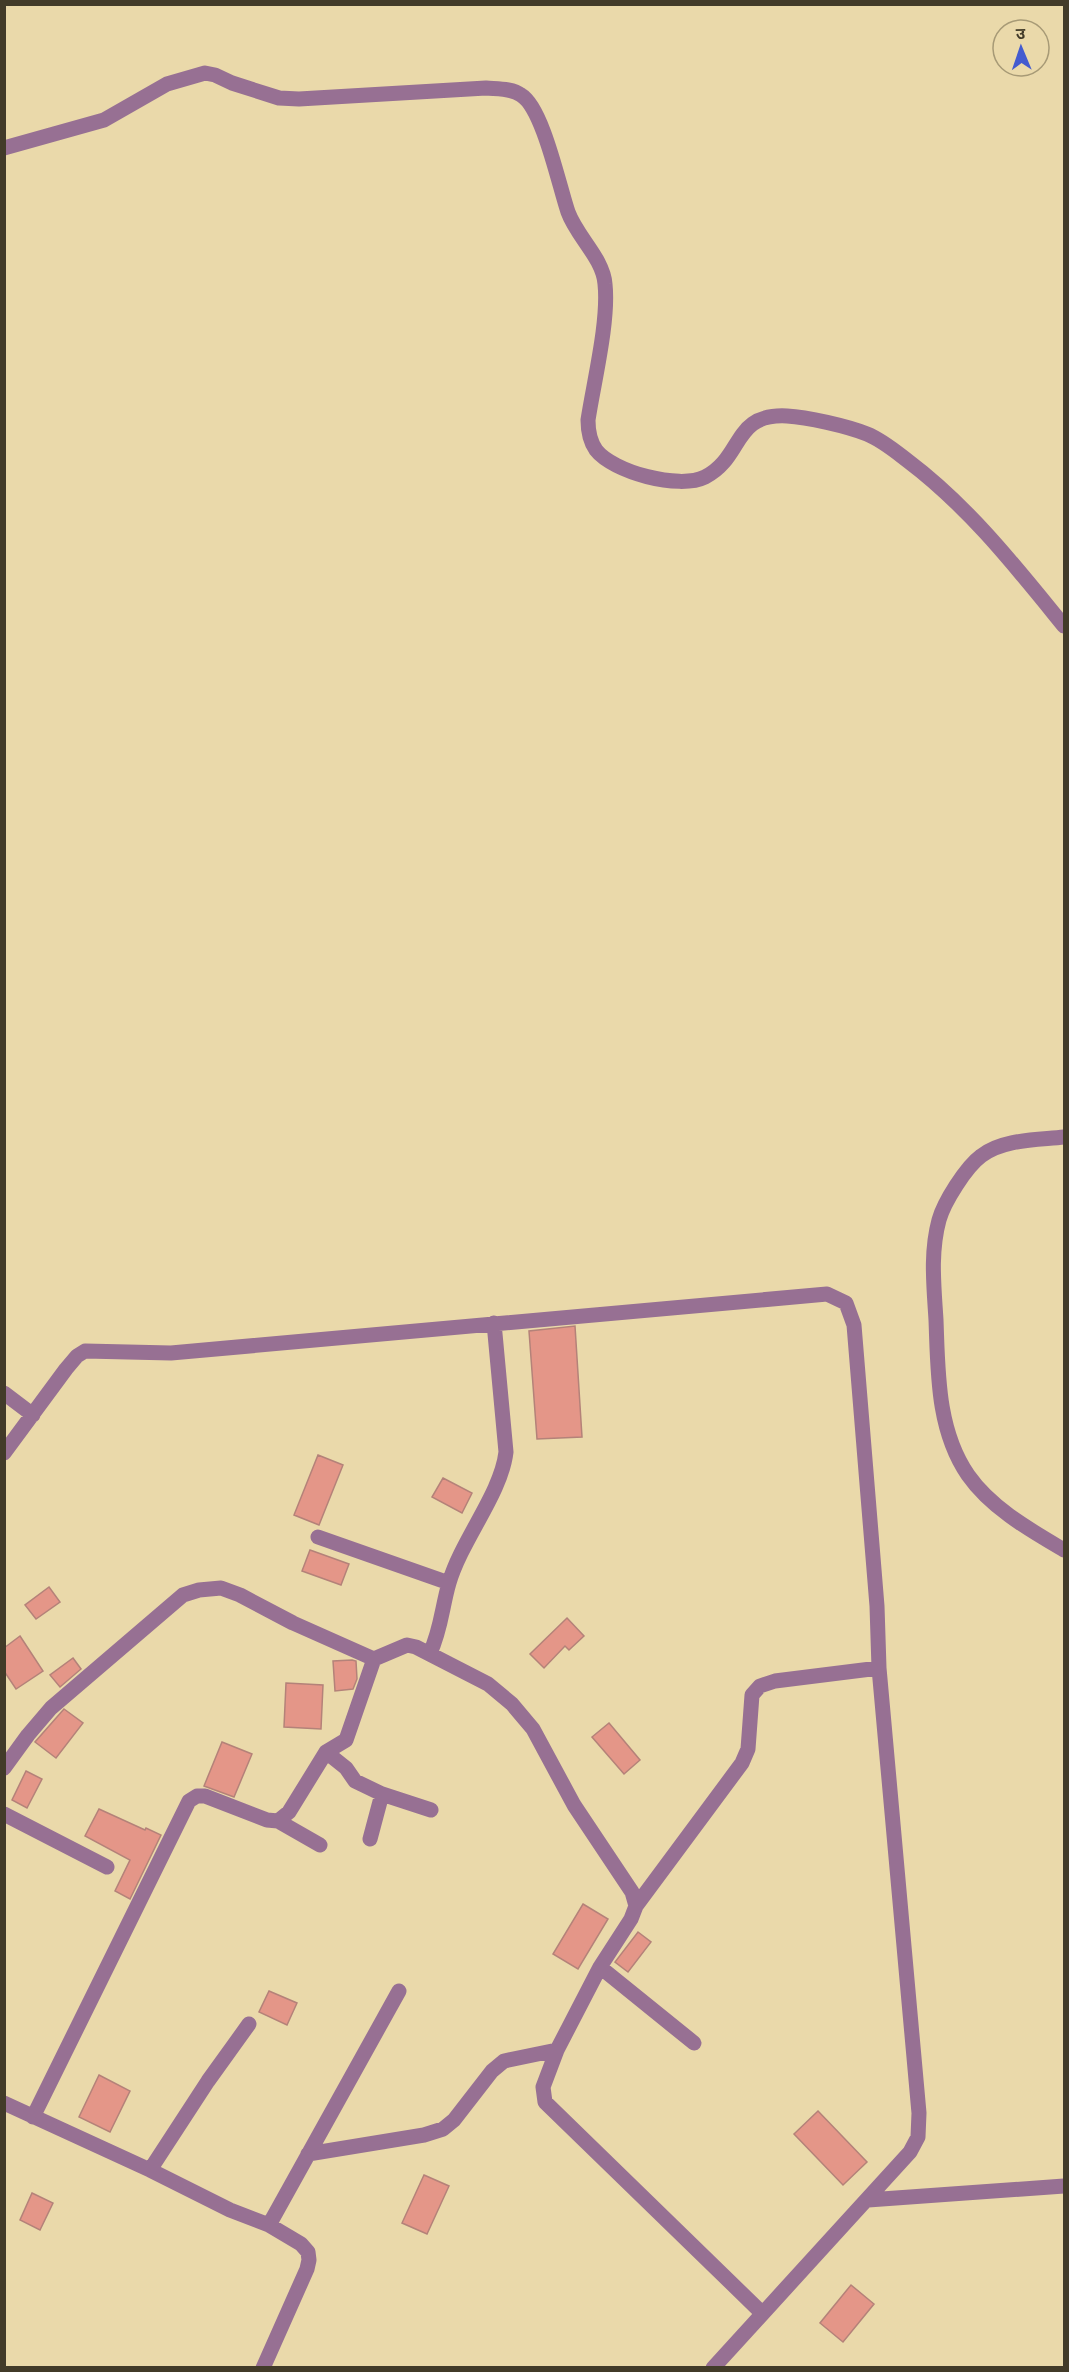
<svg xmlns="http://www.w3.org/2000/svg" width="1069" height="2372" viewBox="0 0 1069 2372" font-family="'Open Sans','Noto Sans Devanagari',sans-serif">
<style>
.building{fill:#e49688;stroke:#b48279;stroke-width:1.5}
.lines{fill:none;stroke-linecap:round;stroke-linejoin:round}
.minor{stroke:#977093;stroke-width:15}
</style>
<rect width="100%" height="100%" fill="#ead9aa"/>
<!-- building -->
<path class="building" d="M575,1326L582,1437L537,1439L529,1331Z
M318,1455L343,1465L319,1525L294,1515Z
M443,1478L472,1493L462,1513L432,1497Z
M310,1550L349,1564L341,1585L302,1571Z
M49,1587L60,1602L36,1619L25,1605Z
M567,1618L584,1636L569,1650L565,1646L544,1668L530,1654Z
M20,1636L43,1671L16,1689L4,1671V1648Z
M73,1658L81,1669L60,1687L50,1675Z
M352,1660L356,1661L357,1679L353,1689L335,1691L333,1661Z
M286,1683L323,1685L321,1729L284,1727Z
M64,1709L83,1723L56,1758L35,1742Z
M609,1723L640,1760L624,1774L592,1737Z
M222,1742L252,1754L234,1797L204,1786Z
M26,1771L42,1779L27,1808L12,1800Z
M99,1809L145,1830L146,1828L161,1835L130,1899L115,1891L130,1860L85,1836Z
M583,1904L608,1919L578,1969L553,1954Z
M638,1932L651,1942L628,1972L615,1962Z
M269,1991L297,2003L287,2025L259,2012Z
M99,2075L130,2091L110,2132L79,2117Z
M818,2111L867,2162L843,2185L794,2134Z
M424,2175L449,2186L427,2234L402,2223Z
M32,2193L53,2203L40,2230L20,2220Z
M851,2285L874,2304L843,2342L820,2323Z"/>
<g class="lines">
<!-- minor -->
<path class="minor" d="M4,148L104,120L167,84L205,73L215,75L232,83L279,98L299,99L486,88C497,89 512,88 521,95C543,108 559,186 568,212C577,237 603,258 605,284C609,321 594,381 588,420C588,430 589,440 596,450C613,472 679,490 705,477C744,457 732,413 787,416C807,417 847,426 867,434C882,440 895,451 908,461C969,507 1016,567 1064,626
M1064,1137C1038,1140 1002,1139 981,1156C966,1167 944,1202 939,1220C930,1253 934,1287 936,1320C938,1372 937,1430 968,1475C991,1508 1030,1530 1064,1550
M4,1393L33,1415
M4,1453L66,1369L77,1356L85,1351L171,1353L827,1294L846,1303L854,1325L877,1606L879,1668L919,2113L918,2137L910,2152L713,2368
M318,1537L449,1583
M430,1653C441,1630 442,1607 449,1583C462,1539 501,1494 506,1452L494,1323
M326,1752L346,1768L355,1781L382,1794L370,1839
M4,1768L28,1735L51,1708L183,1595L199,1590L221,1588L240,1595L293,1623L374,1659L407,1645L416,1647L488,1684L512,1704L533,1729L574,1805L632,1892L636,1906L631,1919L600,1967L557,2050L543,2087L545,2102L762,2313
M382,1794L431,1810
M4,1814L107,1867
M278,1821L289,1812L326,1752L346,1740L374,1659
M636,1906L742,1763L748,1749L752,1695L760,1686L775,1681L879,1668
M600,1967L694,2043
M4,2103L150,2170L230,2210L269,2225L301,2244L308,2252L309,2260L307,2269L263,2368
M33,2117L189,1801L197,1796H205L267,1820L278,1821L320,1845
M308,2154L424,2135L443,2129L454,2120L492,2071L504,2061L557,2050
M150,2170L208,2081L249,2024
M868,2200L1064,2186
M269,2225L399,1991"/>
</g>
<!-- border -->
<rect width="1069" height="2372" fill="none" stroke="#423b29" stroke-width="12"/>
<!-- north arrow -->
<g transform="translate(1021 48) rotate(358)"><circle r="28" fill="#ead9aa" stroke="#a79a76" stroke-width="1.5"/>
<path d="M0-4.5L10 22L0 15L-10 22Z" fill="#445bcf"/>
<text y="-9" font-size="16" font-weight="bold" text-anchor="middle" fill="#423b29">उ</text>
</g>
</svg>
